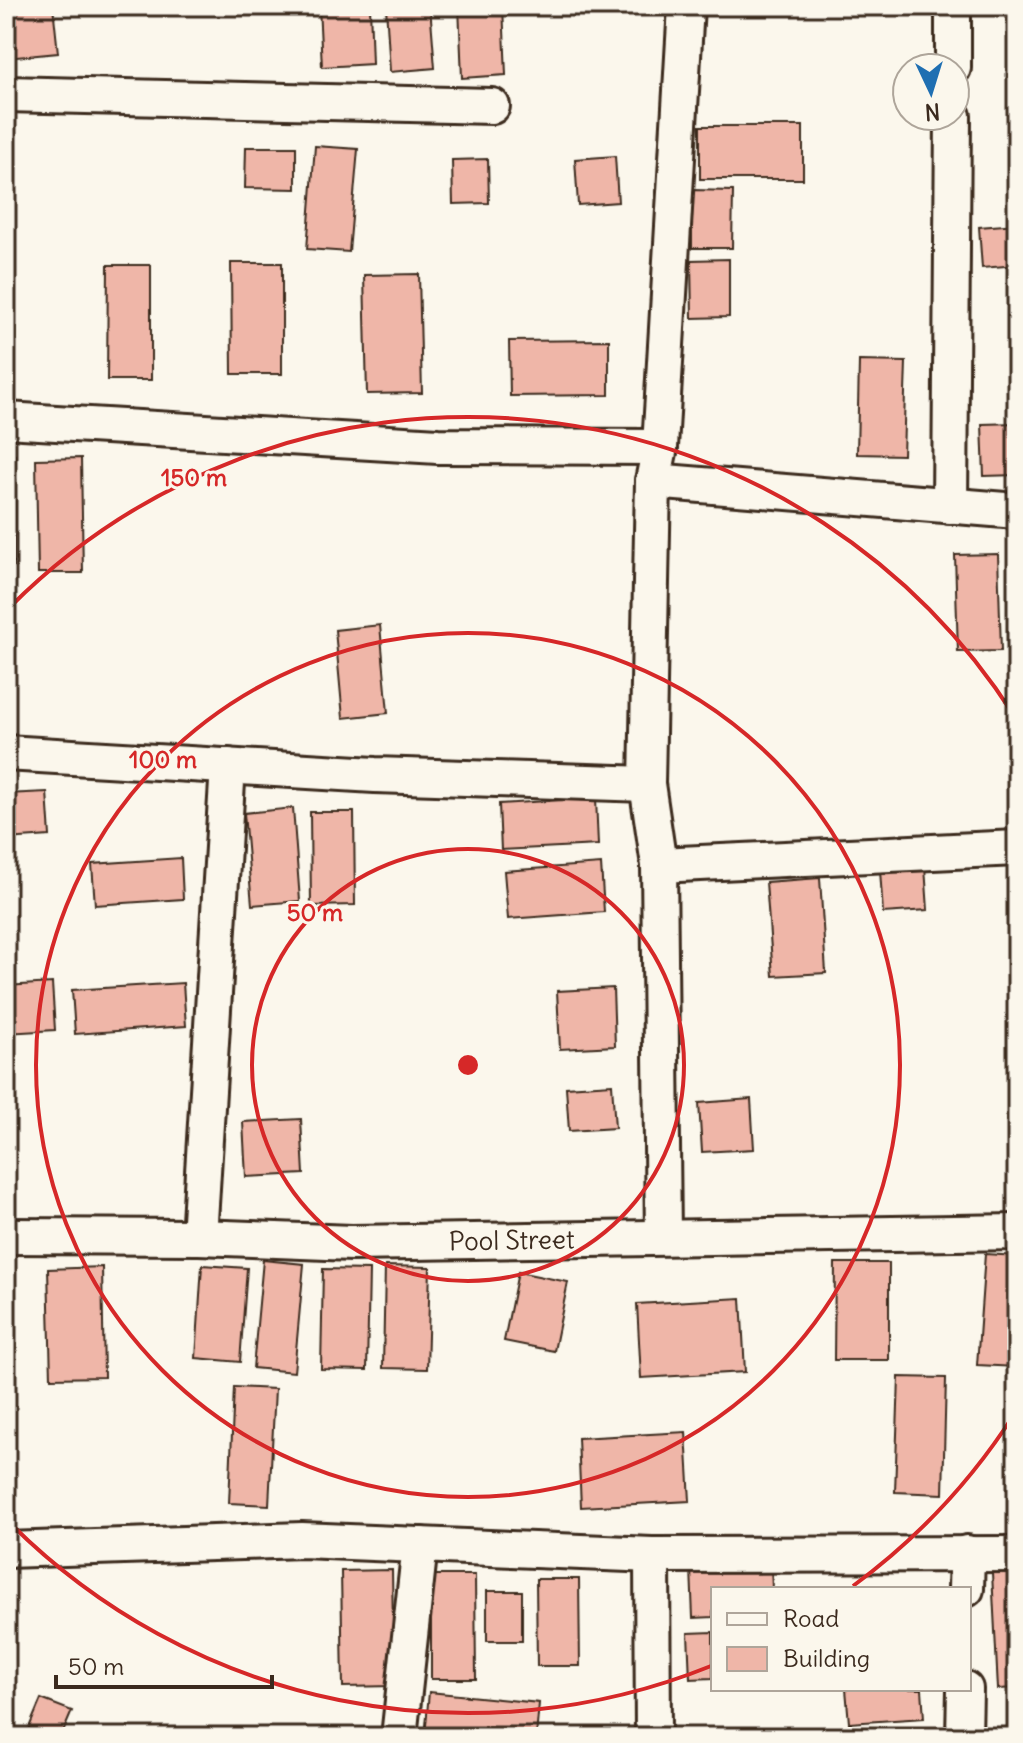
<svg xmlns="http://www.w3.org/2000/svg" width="1023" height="1743" viewBox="0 0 1023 1743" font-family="Delius,sans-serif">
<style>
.building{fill:#efb6a8;stroke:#3b2a1e;stroke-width:2}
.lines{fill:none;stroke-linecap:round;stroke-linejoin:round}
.street-casing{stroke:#3b2a1e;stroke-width:40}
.street{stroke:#fbf7ec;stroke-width:34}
.ring{fill:none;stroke:#d62828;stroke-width:4}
.labels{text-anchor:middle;stroke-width:6;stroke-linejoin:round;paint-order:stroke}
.street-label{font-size:26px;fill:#3b2a1e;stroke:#fbf7ec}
.centre{fill:#d62828;stroke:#fbf7ec;stroke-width:4}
.ring-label{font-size:24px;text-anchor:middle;font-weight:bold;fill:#d62828;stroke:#fbf7ec;stroke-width:6;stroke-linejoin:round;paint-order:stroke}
</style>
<rect width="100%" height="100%" fill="#fbf7ec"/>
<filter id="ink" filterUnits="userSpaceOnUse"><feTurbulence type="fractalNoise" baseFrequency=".0125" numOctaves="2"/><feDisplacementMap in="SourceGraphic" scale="16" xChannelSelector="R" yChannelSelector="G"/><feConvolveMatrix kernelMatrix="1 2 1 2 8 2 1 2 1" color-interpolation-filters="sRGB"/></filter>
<g filter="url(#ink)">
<!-- building -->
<path class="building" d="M6,6H53L58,53L6,58Z
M319,6H370L372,64L322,67Z
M386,6H430L435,68L390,72Z
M459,6H503L506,75L462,78Z
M700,126H803V179H700Z
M315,146L358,149L349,252L307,249Z
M246,147H296V189L245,188Z
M615,156L618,202L578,205L575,159Z
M488,159L489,203L453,204L452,160Z
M692,190L733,191L732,248H692Z
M1017,224V265L982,268L979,227Z
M729,259V317L692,318L691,260Z
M231,263H282V374H232Z
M108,265H151V380H107Z
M419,274L422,393L367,394L364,275Z
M609,340V395L510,396L509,341Z
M859,361L906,362L903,455L857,454Z
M1017,423V475L984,476L982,424Z
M6,455H15L14,567H6Z
M81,458L83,573H38L36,459Z
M998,554L1001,651L958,652L955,555Z
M6,601H8L9,703H6Z
M380,625L388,713L343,718L335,630Z
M47,792L50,836L6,839V794Z
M596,798L598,845L501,850L499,804Z
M293,808L300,901L252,905L244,813Z
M310,812H354L355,905L311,906Z
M181,858L183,899L95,905L92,864Z
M601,864L604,912L508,919L504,871Z
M925,867L928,910L883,913L880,870Z
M820,878L826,973L773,976L766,882Z
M52,983L55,1030L6,1033V986Z
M183,983L186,1026L75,1034L72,990Z
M613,988L615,1046L560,1049L557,991Z
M612,1084L615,1128L569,1131L566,1087Z
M751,1099L754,1149L702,1152L699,1103Z
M301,1119L304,1174L246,1177L243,1122Z
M985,1254L1017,1256V1367L977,1365Z
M263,1260L304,1264L294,1372L253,1368Z
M835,1263H889V1360H834Z
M202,1265L247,1268L240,1362L196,1358Z
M385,1266L430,1267L427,1369L383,1368Z
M102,1267L104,1377L51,1378L48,1269Z
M323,1269L369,1270L367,1370L321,1369Z
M518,1272L568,1282L554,1351L504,1341Z
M741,1298L745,1372L641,1378L637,1304Z
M899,1377L946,1378L943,1494L895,1492Z
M234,1387L275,1389L269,1505L229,1503Z
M686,1432L690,1501L581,1507L578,1438Z
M771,1566L772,1589H713V1617L693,1618L691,1568Z
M392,1570L394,1686L343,1687L341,1571Z
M1017,1572V1688L998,1689L992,1573Z
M431,1575H475L476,1679H431Z
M536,1579H579L580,1666H537Z
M487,1591H522V1641H487Z
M713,1632V1678L690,1679L688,1633Z
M846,1689H922L924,1718L849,1723Z
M429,1692L539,1703L536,1737H425Z
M41,1699L72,1711L61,1737H25Z"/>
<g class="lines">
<defs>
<g id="street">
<path d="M953,68V6"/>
<path d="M6,94L492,106"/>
<path d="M6,420L438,446L660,447"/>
<path d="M653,481L1017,511"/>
<path d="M950,506L953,116"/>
<path d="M6,753L375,775L647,784"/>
<path d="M659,865L1017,848"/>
<path id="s1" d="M6,1236L199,1237L352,1243L1017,1232"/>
<path d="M199,1237L228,766"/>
<path d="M663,1237L659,865L647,784L653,481L660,447L686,6"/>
<path d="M6,1550L302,1540L652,1555L1017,1554"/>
<path d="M652,1555L653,1737"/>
<path d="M966,1589L967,1553"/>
<path d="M399,1737L420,1545"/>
<path d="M964,1737L965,1689"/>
</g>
</defs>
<!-- street casing -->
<use href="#street" class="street-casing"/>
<!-- street -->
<use href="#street" class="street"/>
</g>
</g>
<!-- distance rings -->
<g class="ring">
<circle cx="468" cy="1065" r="216"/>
<circle cx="468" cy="1065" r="432"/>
<path d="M1015 1413A648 648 0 0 1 853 1586M711 1666A648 648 0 0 1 10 1523M10 607A648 648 0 0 1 1015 717"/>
</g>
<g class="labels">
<!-- street labels -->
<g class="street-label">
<text dy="9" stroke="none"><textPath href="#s1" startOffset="506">Pool Street</textPath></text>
</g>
</g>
<circle cx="468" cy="1065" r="12" class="centre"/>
<g class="ring-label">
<text x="194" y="486">150 m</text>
<text x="163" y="768">100 m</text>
<text x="315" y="921">50 m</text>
</g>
<!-- margin -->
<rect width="1023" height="1743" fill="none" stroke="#fbf7ec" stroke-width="32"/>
<rect x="16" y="16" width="991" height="1711" fill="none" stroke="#3b2a1e" stroke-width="3" filter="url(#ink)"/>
<!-- legend -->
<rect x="711" y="1587" width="260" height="104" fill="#fbf7ec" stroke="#aea59a" stroke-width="2"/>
<rect x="727" y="1613" width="40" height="12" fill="#fbf7ec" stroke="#aea59a" stroke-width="2"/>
<text x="783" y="1627" font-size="24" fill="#3b2a1e">Road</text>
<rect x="727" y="1647" width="40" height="24" fill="#efb6a8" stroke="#aea59a" stroke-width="2"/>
<text x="783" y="1667" font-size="24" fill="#3b2a1e">Building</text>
<!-- north arrow -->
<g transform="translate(931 92) rotate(176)"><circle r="38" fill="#fbf7ec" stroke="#aea59a" stroke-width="2"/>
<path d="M0-6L14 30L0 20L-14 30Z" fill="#1f6fb2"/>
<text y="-12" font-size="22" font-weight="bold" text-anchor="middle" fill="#3b2a1e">N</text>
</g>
<!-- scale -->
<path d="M56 1675v12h216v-12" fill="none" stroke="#3b2a1e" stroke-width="4"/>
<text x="68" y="1675" font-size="24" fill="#3b2a1e" stroke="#fbf7ec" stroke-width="6" paint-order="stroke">50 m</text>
</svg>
